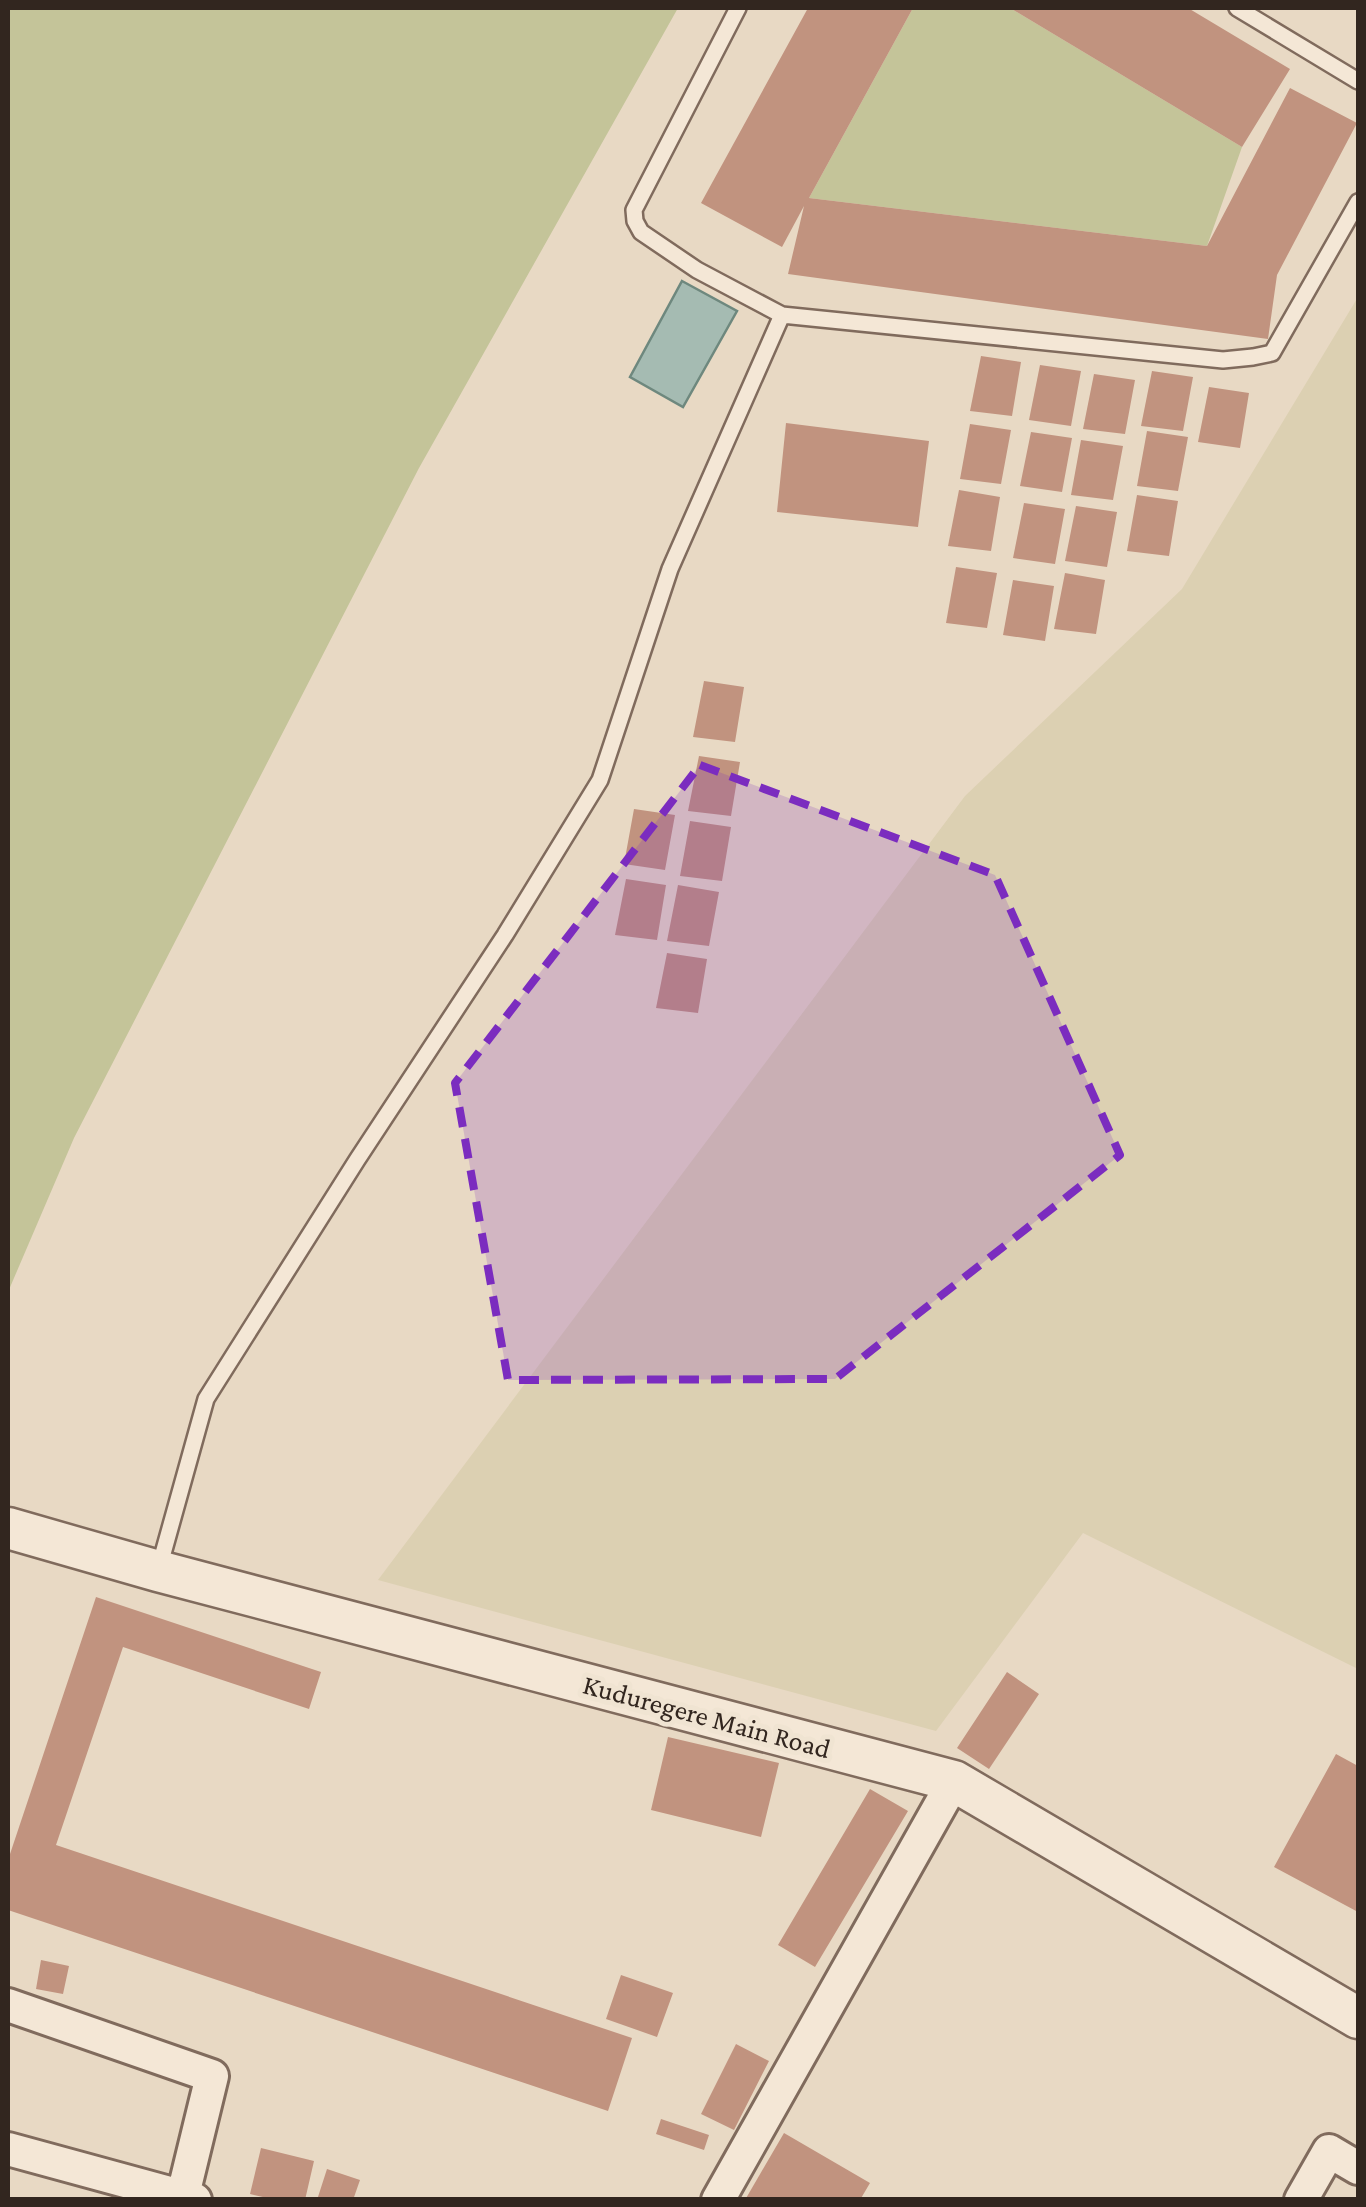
<svg xmlns="http://www.w3.org/2000/svg" width="1366" height="2207" viewBox="0 0 1366 2207" font-family="'Crimson Pro',serif">
<style>
.farmland{fill:#dcd0b2}
.green{fill:#c4c499}
.water{fill:#a5bbb2;stroke:#6e887e;stroke-width:2.5}
.building{fill:#c1937f}
.lines{fill:none;stroke-linecap:round;stroke-linejoin:round}
.service-casing{stroke:#806b5d;stroke-width:20}
.minor-casing{stroke:#806b5d;stroke-width:38}
.tertiary-casing{stroke:#806b5d;stroke-width:45}
.service{stroke:#f4e7d6;stroke-width:15}
.minor{stroke:#f4e7d6;stroke-width:32}
.tertiary{stroke:#f4e7d6;stroke-width:40}
.marked{fill:#7b2cbf;fill-opacity:0.2;stroke:#7b2cbf;stroke-width:8;stroke-dasharray:20 12;stroke-linejoin:round}
.labels{text-anchor:middle;stroke-width:10;stroke-linejoin:round;paint-order:stroke}
.street-label{font-size:28px;fill:#32261f;stroke:#f0e4d2}
</style>
<rect width="100%" height="100%" fill="#e8d9c4"/>
<!-- farmland -->
<path class="farmland" d="M1358,297V1669L1083,1533L936,1731L378,1580L965,796L1182,589Z"/>
<!-- green -->
<path class="green" d="M8,8H678L419,468L74,1138L8,1292Z
M913,8H1010L1242,147L1207,246L809,198Z"/>
<!-- water -->
<path class="water" d="M682,281L737,311L683,407L630,377Z"/>
<!-- building -->
<path class="building" d="M808,8H913L809,198L1207,246L1290,88L1357,123L1277,275L1268,339L788,274L804,206L782,247L701,203Z
M1010,8H1188L1290,69L1242,147Z
M981,356L1021,362L1012,416L970,411Z
M1040,365L1081,371L1071,426L1029,420Z
M1152,371L1193,377L1183,431L1141,426Z
M1094,374L1135,380L1125,434L1083,429Z
M1209,387L1249,393L1240,448L1198,442Z
M786,423L929,441L918,527L777,512Z
M970,424L1011,430L1001,484L960,479Z
M1147,431L1188,437L1178,491L1137,486Z
M1031,432L1072,438L1062,492L1020,486Z
M1081,440L1123,446L1113,500L1071,495Z
M959,490L1000,497L991,551L948,546Z
M1137,495L1178,501L1169,556L1127,551Z
M1024,503L1065,509L1055,564L1013,558Z
M1076,506L1117,512L1107,567L1065,561Z
M956,567L997,573L987,628L946,623Z
M1065,573L1105,580L1096,634L1054,629Z
M1013,580L1054,586L1045,641L1003,635Z
M704,681L744,687L735,742L693,737Z
M699,756L740,762L731,816L688,811Z
M634,809L675,815L665,870L624,864Z
M690,821L731,827L722,881L680,876Z
M626,879L666,885L657,940L615,935Z
M678,885L719,892L709,946L667,941Z
M667,953L707,959L698,1013L656,1008Z
M96,1597L321,1672L309,1709L123,1647L56,1845L632,2038L608,2111L8,1910V1860Z
M1007,1672L1039,1694L989,1769L957,1748Z
M668,1737L779,1763L761,1837L651,1810Z
M1336,1754L1358,1766V1912L1274,1867Z
M870,1789L908,1811L815,1967L778,1945Z
M41,1960L69,1966L63,1994L36,1989Z
M621,1975L673,1993L657,2037L606,2019Z
M736,2044L769,2061L734,2130L701,2114Z
M661,2119L709,2135L704,2150L656,2134Z
M784,2133L870,2183L860,2200H745Z
M261,2148L314,2161L305,2200H276L250,2194Z
M327,2169L360,2180L353,2200H317Z"/>
<g class="lines">
<defs>
<path id="service" d="M738,8L634,210L635,221L641,232L697,270L782,315L1223,360L1253,357L1272,353L1358,202
M1237,8L1358,81
M159,1568L206,1399L357,1160L505,935L600,780L670,569L782,315"/>
<path id="minor" d="M8,2005L212,2076L183,2195
M8,2149L195,2200
M718,2200L954,1781
M1301,2200L1329,2151L1358,2168"/>
<path id="tertiary" d="M8,1528L158,1571L954,1781L1358,2018"/>
</defs>
<!-- service casing -->
<use href="#service" class="service-casing"/>
<!-- minor casing -->
<use href="#minor" class="minor-casing"/>
<!-- tertiary casing -->
<use href="#tertiary" class="tertiary-casing"/>
<!-- service -->
<use href="#service" class="service"/>
<!-- minor -->
<use href="#minor" class="minor"/>
<!-- tertiary -->
<use href="#tertiary" class="tertiary"/>
</g>
<!-- marked area -->
<path class="marked" d="M700,765L995,875L1120,1155L835,1379L508,1380L455,1083Z"/>
<g class="labels">
<!-- street labels -->
<g class="street-label">
<text transform="translate(707 1716) rotate(15)" y="10">Kuduregere Main Road</text>
</g>
</g>
<!-- border -->
<rect width="1366" height="2207" fill="none" stroke="#32261f" stroke-width="20"/>
</svg>
